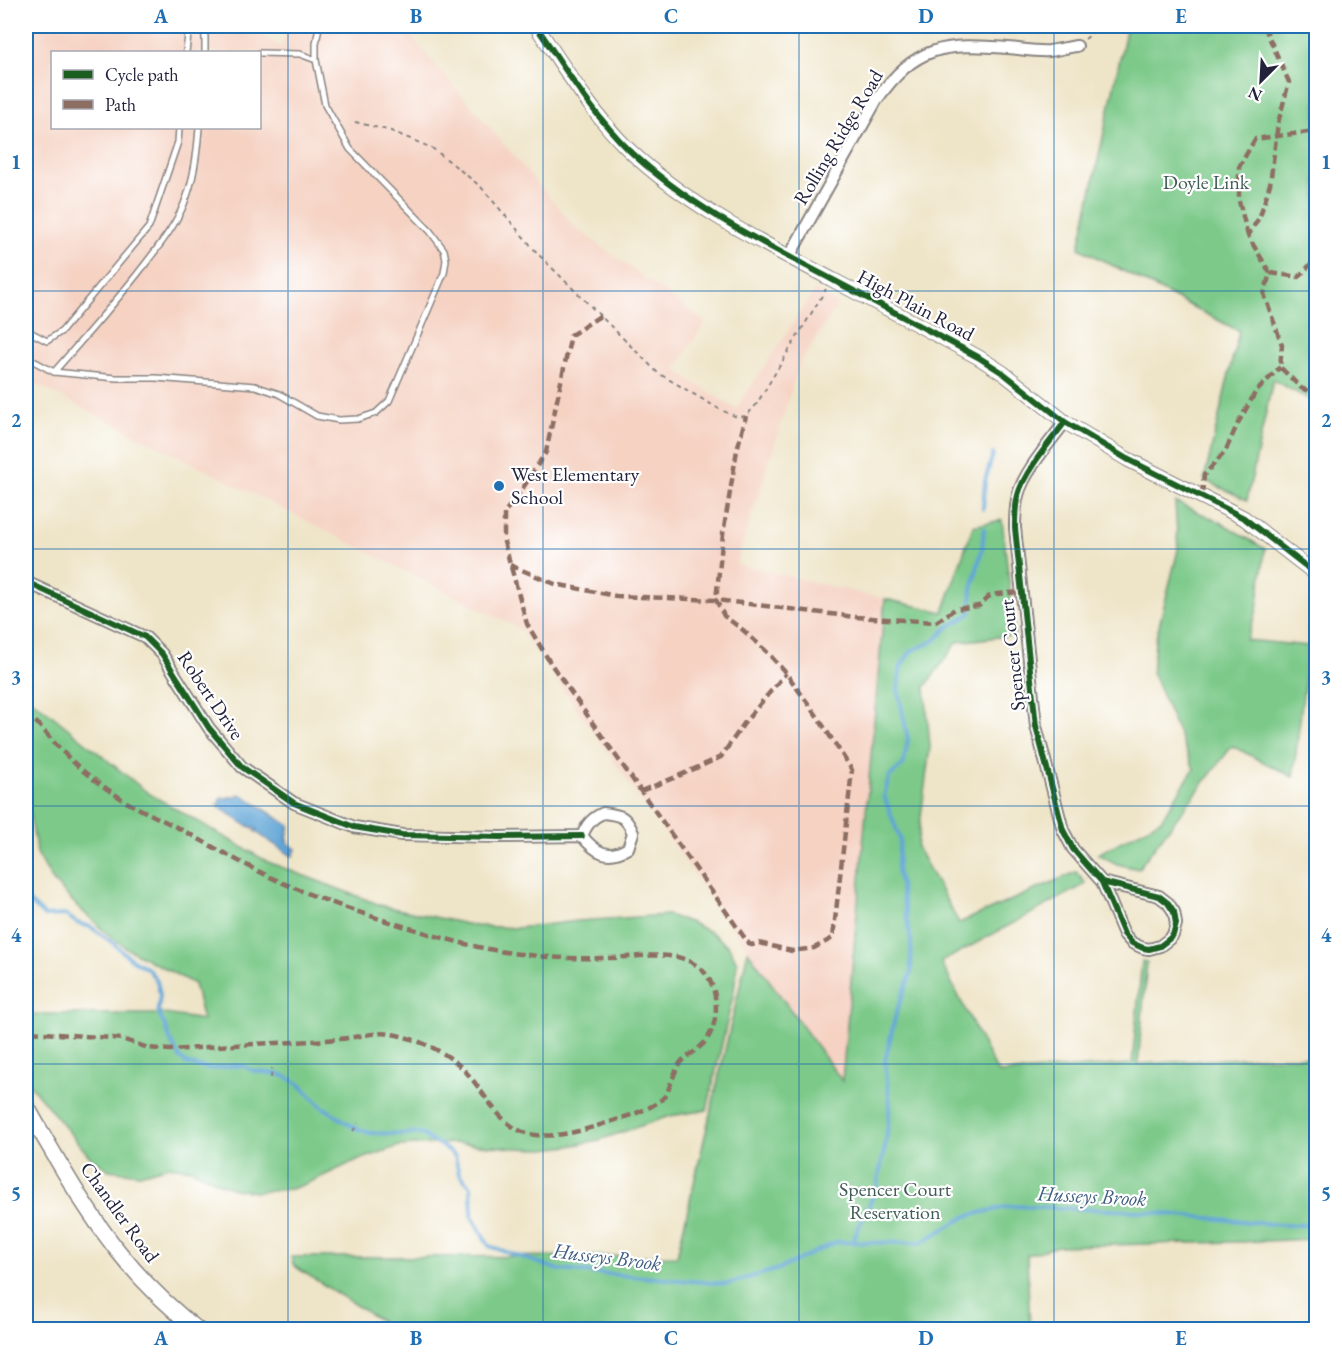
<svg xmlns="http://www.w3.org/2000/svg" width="1342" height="1355" viewBox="0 0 1342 1355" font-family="'EB Garamond',serif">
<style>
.built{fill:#f5d2c2;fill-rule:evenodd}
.green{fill:#7bc989;stroke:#4e7662;stroke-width:1.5}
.water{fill:#61a5d6;stroke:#426488;stroke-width:1.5}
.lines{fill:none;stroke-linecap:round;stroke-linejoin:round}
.stream{stroke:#61a5d6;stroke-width:4}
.service-casing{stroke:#888381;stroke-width:8}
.minor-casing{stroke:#888381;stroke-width:14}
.tertiary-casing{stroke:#888381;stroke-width:16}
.secondary-casing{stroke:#888381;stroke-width:18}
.path{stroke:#888381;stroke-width:2;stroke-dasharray:4.5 4.5;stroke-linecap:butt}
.service{stroke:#fff;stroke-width:5}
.minor{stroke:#fff;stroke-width:10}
.tertiary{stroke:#fff;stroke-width:14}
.secondary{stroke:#fff;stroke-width:15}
.quiet{stroke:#8d6e63;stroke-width:4.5;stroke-dasharray:9 4.5;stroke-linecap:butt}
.cycleway-casing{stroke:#fff;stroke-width:10}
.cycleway{stroke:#1b5e20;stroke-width:6}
.grid{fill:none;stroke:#1f6fb2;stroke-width:1.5;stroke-opacity:0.55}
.poi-dot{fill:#1f6fb2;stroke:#fff;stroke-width:2}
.labels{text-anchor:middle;stroke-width:4.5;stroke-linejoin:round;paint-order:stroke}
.street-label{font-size:20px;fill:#22223b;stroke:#fff}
.park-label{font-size:20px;fill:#415c56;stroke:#fff}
.poi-label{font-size:20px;fill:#22223b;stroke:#fff;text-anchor:start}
.water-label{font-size:21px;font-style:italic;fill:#3e5d81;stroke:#fff}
.neatline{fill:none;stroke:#1f6fb2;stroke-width:2}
.grid-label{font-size:20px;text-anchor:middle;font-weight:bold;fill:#1f6fb2}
</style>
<rect width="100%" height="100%" fill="#fff"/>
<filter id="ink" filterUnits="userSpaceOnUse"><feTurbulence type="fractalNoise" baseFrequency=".0167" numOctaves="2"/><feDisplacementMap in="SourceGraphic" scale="12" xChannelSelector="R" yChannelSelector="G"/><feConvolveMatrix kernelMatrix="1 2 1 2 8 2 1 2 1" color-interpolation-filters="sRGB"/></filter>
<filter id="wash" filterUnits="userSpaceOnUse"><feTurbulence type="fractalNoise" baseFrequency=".008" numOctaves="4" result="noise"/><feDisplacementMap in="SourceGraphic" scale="24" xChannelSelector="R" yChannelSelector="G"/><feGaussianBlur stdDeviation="1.35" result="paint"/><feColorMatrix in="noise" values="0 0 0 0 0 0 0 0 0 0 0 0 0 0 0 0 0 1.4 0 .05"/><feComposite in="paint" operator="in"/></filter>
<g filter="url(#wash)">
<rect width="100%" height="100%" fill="#eee4c7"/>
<!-- built -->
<path class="built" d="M26,26H246L281,47L290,26H402L576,228L705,322L675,370L736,409L815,290L838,304L800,363L736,564L885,599L842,1082L520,629L26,379ZM52,52H260V128H52Z"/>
<!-- green -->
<path class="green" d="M1127,26H1316V403L1273,380L1247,500L1204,480L1239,331L1079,248Z
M1175,502L1220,522L1265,549L1257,610L1246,640L1309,646L1293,777L1232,746L1138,869L1117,864L1098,854L1161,820L1194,769L1152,672L1155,642L1178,550Z
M1002,520L1015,635L957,642L925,687L930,747L917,847L959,923L1076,872L1086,884L941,962L998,1073L1132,1064L1142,961L1147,962L1138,1064L1259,1057H1316V1239L1239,1242L1058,1246L1027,1255L1030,1330L393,1329L294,1266L291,1257L677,1256L748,951L842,1081L885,599L943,612L973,526Z
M26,696L44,709L148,793L268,862L383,906L476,926L518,928L578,921L668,915L692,923L712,933L729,947L737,963L734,991L707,1110L670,1116L599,1140L570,1146L544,1149L514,1148L455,1143L399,1146L353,1162L308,1183L291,1189L256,1192L234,1189L215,1181L192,1169L168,1166L140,1174L109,1170L89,1156L26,1080V1014H165L203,1020L194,984L128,949L106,933L76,905L53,881L37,853L26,794Z"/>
<!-- water -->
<path class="water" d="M239,794L244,796L290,826L287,837L289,844L296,849L293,856L290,855L256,832L255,831L257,829L246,825L219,807L218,805L221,798L227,799L228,797H235Z"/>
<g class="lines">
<!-- stream -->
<path class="stream" d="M983,509L985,481L993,454
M26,899L45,916L66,915L77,923L91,927L114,944L131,959L148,969L157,981L160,995L158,1009L160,1017L166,1028L171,1042L181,1059L186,1063L194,1066L211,1069L231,1066H243L254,1071L278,1074L287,1077L299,1084L320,1105L355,1128L370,1133L403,1134L415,1133L424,1135L431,1141L439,1144L455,1156L459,1174L471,1187L472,1216L489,1246L559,1270L727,1284L779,1269L836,1242L920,1243L967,1216L1010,1206L1136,1211L1281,1225H1316
M852,1242L876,1190L886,1142L890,1105L885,1061L896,1013L911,973V941L897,869L900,839L884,796L889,777L903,765L908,740L898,689L901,666L911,651L934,641L948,627L970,614L972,589L982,549L984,529"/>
</g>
</g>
<g filter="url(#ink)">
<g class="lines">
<defs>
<path id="service" d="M203,26L205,37V52
M186,52L189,26
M260,53L300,54L316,60
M26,330L47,341L62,331L149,227L178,142L179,128
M26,357L54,372L116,378H156L255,386L279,394L317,416L339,420L358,419L376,413L389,401L444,273L446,260L444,250L430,231L350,149L325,105L316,60V44L319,26
M54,372C86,335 120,298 149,259C162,242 176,224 184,204C194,180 197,154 199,128"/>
<path id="minor" d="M789,257L876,101C915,45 944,43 1008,48C1022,49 1036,52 1049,51C1058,50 1068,47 1077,46
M1065,422C1050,442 1024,472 1018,495C1015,506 1015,517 1015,528L1036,726L1063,830L1073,849L1102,882L1159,896L1168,903L1174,912L1176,924L1173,935L1169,939L1160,946L1149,949L1143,948L1132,943L1124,934L1102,882
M26,582L145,637L162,654L209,728L242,767L294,803L354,827L402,835L500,837L582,836
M603,813C621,815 626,816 633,833L628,848C608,860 596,853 582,836C587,824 592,818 603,813Z"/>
<path id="tertiary" d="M536,26C565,68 592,114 629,150C688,206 761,242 833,280C881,305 930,331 978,357L1003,373L1065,422L1127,459L1244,518L1316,574"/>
<path id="secondary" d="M26,1105C36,1124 47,1142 58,1161C97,1228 135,1281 198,1330"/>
</defs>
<!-- service casing -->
<use href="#service" class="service-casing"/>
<!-- minor casing -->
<use href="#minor" class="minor-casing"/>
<!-- tertiary casing -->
<use href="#tertiary" class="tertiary-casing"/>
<!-- secondary casing -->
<use href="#secondary" class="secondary-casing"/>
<!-- path -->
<path class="path" d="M1085,39L1101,26
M355,122L391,131L432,148L449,161L481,187L539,255L658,373L719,409L737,417L746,416L756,405L826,289
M271,1078L272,1068
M353,1131L358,1123"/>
<!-- service -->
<use href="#service" class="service"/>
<!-- minor -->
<use href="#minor" class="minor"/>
<!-- tertiary -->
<use href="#tertiary" class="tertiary"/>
<!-- secondary -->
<use href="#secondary" class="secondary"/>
<!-- quiet -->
<path class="quiet" d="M1264,26L1289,82L1278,123L1270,184L1260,216L1248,236L1270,273L1264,294L1282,345L1280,367L1301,388L1316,394
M1248,236L1239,201V167L1255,139L1316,131
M1270,273L1299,277L1316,258
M600,316L571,335L546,452L521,491L504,513V542L527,624L551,664L749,944L752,945L759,943L792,951L814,948L833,938L852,770L815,713L786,673L766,651L743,630L724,616L716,600L723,534L737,450L746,416
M1202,495L1204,475L1225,452L1238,423L1255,393L1280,367
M510,565L555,584L616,596L716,600L855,617L936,622L955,609L979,606L988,597L997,594L1022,592
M26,712C40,725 51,740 64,753C83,773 105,788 128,803C147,813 167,822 186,832C215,848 243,864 272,878C317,899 365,915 413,929C449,940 483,950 521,954C549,958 577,959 605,958C628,958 654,953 677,957C687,959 698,965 705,973C720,991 720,1028 702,1045C687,1060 681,1054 673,1078C670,1084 669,1090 665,1096C655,1108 633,1114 619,1119C593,1127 564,1138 536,1135C499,1132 485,1089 461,1067C443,1050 415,1038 391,1034C374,1031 356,1038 339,1039C305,1042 270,1043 235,1045C213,1046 192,1049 170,1050L148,1048L122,1039L112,1038L29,1032L26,1036
M641,791L676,777L721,757L745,722L786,673"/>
<defs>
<path id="cycleway" d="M536,26C565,68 592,114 629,150C688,206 761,242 833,280C881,305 930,331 978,357L1003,373L1065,422L1127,459L1244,518L1316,574
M1065,422C1050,442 1024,472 1018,495C1015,506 1015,517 1015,528L1036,726L1063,830L1073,849L1102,882L1159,896L1168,903L1174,912L1176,924L1173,935L1169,939L1160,946L1149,949L1143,948L1132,943L1124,934L1102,882
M26,582L145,637L162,654L209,728L242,767L294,803L354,827L402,835L500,837L582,836"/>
</defs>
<!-- cycleway casing -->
<use href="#cycleway" class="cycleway-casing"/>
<!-- cycleway -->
<use href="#cycleway" class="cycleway"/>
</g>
</g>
<!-- grid -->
<path class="grid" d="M288,26V1330M543,26V1330M799,26V1330M1054,26V1330M26,291H1316M26,549H1316M26,806H1316M26,1064H1316"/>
<!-- markers -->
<circle class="poi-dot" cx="499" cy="486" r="6"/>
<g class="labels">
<!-- street labels -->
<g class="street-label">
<text transform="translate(838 137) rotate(-59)" y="7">Rolling Ridge Road</text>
<text transform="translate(916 305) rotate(28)" y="7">High Plain Road</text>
<text transform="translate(1012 655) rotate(-96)" y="7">Spencer Court</text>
<text transform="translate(211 695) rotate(56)" y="7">Robert Drive</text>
<text transform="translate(120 1212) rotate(54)" y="7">Chandler Road</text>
</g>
<!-- park labels -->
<g class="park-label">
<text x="1206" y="189">Doyle Link</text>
<text x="895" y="1196">Spencer Court<tspan x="895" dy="23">Reservation</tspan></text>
</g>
<!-- poi labels -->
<g class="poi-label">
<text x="511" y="481">West Elementary<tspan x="511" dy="23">School</tspan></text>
</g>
<!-- water labels -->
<g class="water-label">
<text transform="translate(1092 1196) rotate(3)" y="7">Husseys Brook</text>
<text transform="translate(607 1257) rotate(7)" y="7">Husseys Brook</text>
</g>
</g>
<!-- margin -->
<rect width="1342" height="1355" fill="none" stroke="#fff" stroke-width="66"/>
<!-- legend -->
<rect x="51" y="51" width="210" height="78" fill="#ffffff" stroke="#a7a7b1" stroke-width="1.5"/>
<rect x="63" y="70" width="30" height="9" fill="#1b5e20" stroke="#a7a7b1" stroke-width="1.5"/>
<text x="105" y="81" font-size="18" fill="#22223b">Cycle path</text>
<rect x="63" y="100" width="30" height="9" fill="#8d6e63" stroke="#a7a7b1" stroke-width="1.5"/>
<text x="105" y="111" font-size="18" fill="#22223b">Path</text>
<!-- north arrow -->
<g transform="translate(1261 81) rotate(204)" stroke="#ffffff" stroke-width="4.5" paint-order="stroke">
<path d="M0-4.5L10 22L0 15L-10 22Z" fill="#22223b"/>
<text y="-9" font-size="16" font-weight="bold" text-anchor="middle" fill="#22223b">N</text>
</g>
<rect x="33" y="33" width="1276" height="1289" class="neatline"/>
<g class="grid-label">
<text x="161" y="23">A</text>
<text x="416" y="23">B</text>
<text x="671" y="23">C</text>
<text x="926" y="23">D</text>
<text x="1181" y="23">E</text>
<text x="16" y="169">1</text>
<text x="1326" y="169">1</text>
<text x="16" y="427">2</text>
<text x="1326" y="427">2</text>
<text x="16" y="684">3</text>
<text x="1326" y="684">3</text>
<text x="16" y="942">4</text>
<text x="1326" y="942">4</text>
<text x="16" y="1200">5</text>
<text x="1326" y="1200">5</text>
<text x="161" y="1345">A</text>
<text x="416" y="1345">B</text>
<text x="671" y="1345">C</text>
<text x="926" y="1345">D</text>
<text x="1181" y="1345">E</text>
</g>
</svg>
